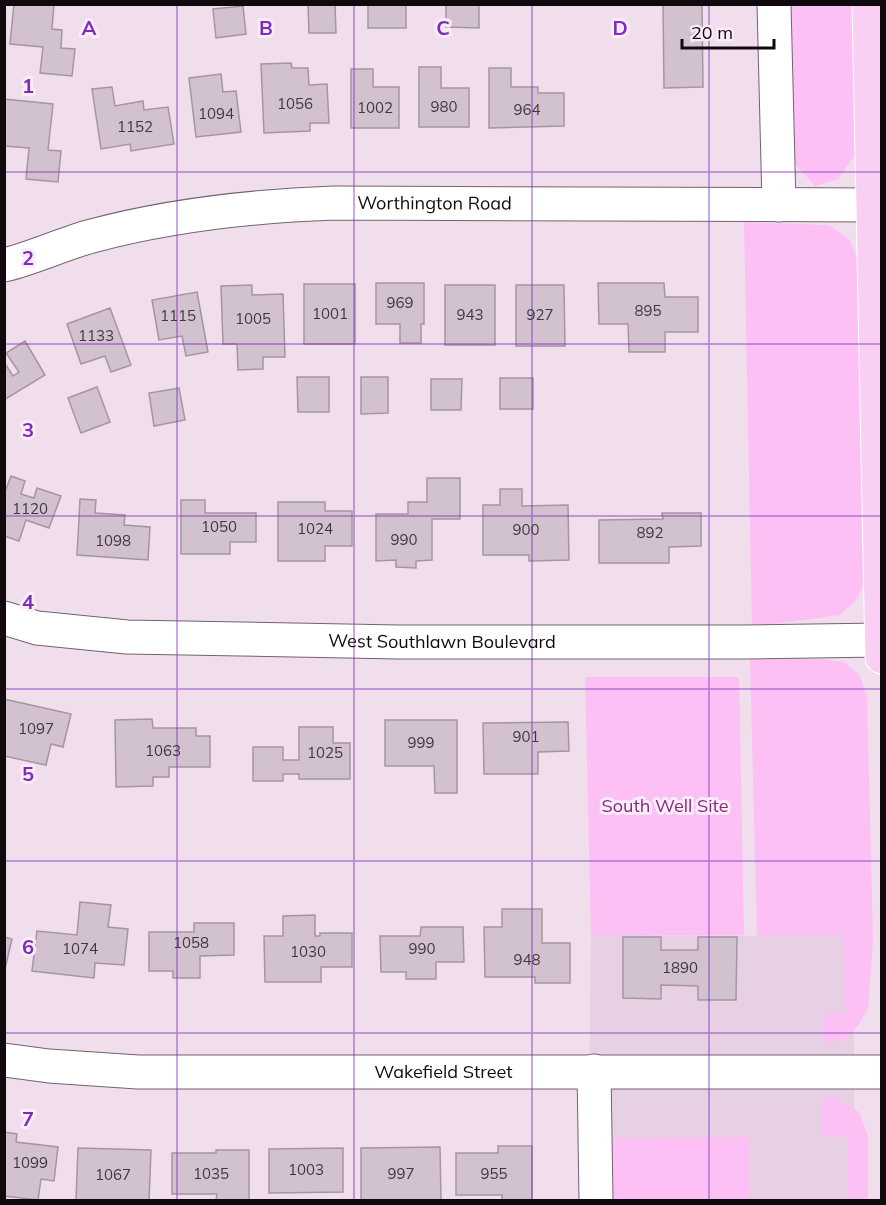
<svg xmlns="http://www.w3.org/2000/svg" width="886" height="1205" viewBox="0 0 886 1205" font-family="Mulish,sans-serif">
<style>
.built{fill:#e8d0e4}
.green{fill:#fdc0f4}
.building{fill:#d2c1cf;stroke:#a595a2;stroke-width:1.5}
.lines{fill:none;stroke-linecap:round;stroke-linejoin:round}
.minor-casing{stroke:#726370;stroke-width:35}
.major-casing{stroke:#fff;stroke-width:35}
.minor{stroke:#fff;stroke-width:33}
.major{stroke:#f9cff3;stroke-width:33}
.grid{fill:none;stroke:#7b2cbf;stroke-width:1.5;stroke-opacity:0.55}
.labels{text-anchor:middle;stroke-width:6;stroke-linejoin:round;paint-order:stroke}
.number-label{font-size:15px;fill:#40383f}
.street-label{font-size:18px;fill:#100a0f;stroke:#fdebfa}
.park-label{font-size:18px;fill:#812c7a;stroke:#fdebfa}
.grid-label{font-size:20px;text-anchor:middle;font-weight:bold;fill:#7b2cbf;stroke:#fdebfa;stroke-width:6;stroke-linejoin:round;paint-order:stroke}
</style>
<rect width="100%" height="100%" fill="#f0deed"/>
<!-- built -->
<path class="built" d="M591,935L853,936L855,1200H588Z"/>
<!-- green -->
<path class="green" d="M791,5H854L857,152L838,179L815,186L794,163Z
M744,222L829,225L849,239L857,257L864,583L857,599L840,615L752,627Z
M750,659H824L843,662L859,674L867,696L873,940L868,1008L859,1024L845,1039L824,1045V1013H846L843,936H757Z
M585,677H739L744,935H591Z
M832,1096L859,1112L868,1136V1200H848V1137H822V1101Z
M749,1137V1200H610L609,1138Z"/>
<!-- building -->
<path class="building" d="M14,4H54L52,29L62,30L61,48L75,49L72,76L40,73L43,47L10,44Z
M308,4H335L336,33H309Z
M368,4H406V28H368Z
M446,4H479V28L446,27Z
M663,4H702L703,87L664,88Z
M243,6L246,34L216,38L213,9Z
M291,63L292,68H308L309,85L327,84L329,123H310V131L264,133L261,64Z
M419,67H441V88H469V127H419Z
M489,68H511V87H538V93H564V126L489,128Z
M351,69H373V87H399V128H351Z
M221,74L223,92L236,91L241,132L196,137L189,78Z
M112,87L115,106L143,101L144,110L168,107L174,144L131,151L130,144L101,149L92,89Z
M4,99L53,104L48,150L61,151L58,182L26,179L29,148L4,146Z
M376,283H424V324H421V343H400V324H376Z
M598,283H664L665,297H698V332H665V352H629L628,324H599Z
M304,284H355V344H304Z
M252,285V295L283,294L285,357H263V369L238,370L237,344H223L221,286Z
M445,285H495V345H445Z
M516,285H564L565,346H516Z
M197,292L208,352L186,356L182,336L159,340L152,300Z
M110,308L131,365L111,372L105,356L81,364L67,324Z
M25,341L45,375L4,400V362L13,376L19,372L6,353Z
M297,377H329V412H298Z
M361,377H388V413L361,414Z
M500,378H533V409H500Z
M431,379H462L461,410H431Z
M97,387L110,422L81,433L68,398Z
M179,388L185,420L154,426L149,393Z
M11,476L25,481L21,494L34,498L37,488L61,496L49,528L26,520L19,541L4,536V488L6,489Z
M427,478H460V519H432V560L416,561V568L396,567V560L376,561V514H408V502H427Z
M500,489H522V506L568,505L569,560L529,561V555H483V505H500Z
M80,499L96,500L95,513L125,515L124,525L150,527L148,560L77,555Z
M181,500H205V513H256V542H230V554H181Z
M278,502H325V511H352V546H325V561H278Z
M662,513H701V546L669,547V563H599V520L663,519Z
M4,699L71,714L63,747L51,744L46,765L4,756Z
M152,719L153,728H196V736H210V767H169V777H153V786L116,787L115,720Z
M385,720H457V793H435L434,766H385Z
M568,722L569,751L538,752V774H484L483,723Z
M299,727H333V743H350V779H299V774H283V781H253V747H283V760H299Z
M80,902L111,905L108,927L128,929L124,965L95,963L94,978L32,971L37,931L77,935Z
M502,909H542V943H570V983H535V977H485L484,927H502Z
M315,915V936H320V933H352V967H321V982H265L264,936H283V916Z
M194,923H234V955L200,956V978H173V971H149V932H194Z
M421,927H463L464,962H436V979H406V972H381L380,936H420Z
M4,937L12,939L5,969H4Z
M623,937H661V950H698V937H737L736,1000H698V986L661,985V999L623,998Z
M4,1132L17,1134L16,1142L58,1147L54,1181L41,1179L38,1200L4,1196Z
M498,1146H532V1200H502V1195H456V1153H498Z
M440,1147L441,1200H361V1148Z
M78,1148L151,1150L149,1200H76Z
M343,1148V1192L269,1193V1149Z
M216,1150H249V1200H216L217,1194H172V1153H216Z"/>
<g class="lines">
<defs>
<g id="minor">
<path d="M774,4L779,205"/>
<path id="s1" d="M4,265C34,258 62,244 92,236C170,215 253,206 334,203L873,205"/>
<path id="s2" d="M4,618L37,628L127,637L399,642H744L881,640"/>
<path id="s3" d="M4,1060L49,1066L138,1072H882"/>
<path d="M594,1071L596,1200"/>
</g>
<path id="major" d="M869,4L882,657"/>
</defs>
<!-- minor casing -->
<use href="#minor" class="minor-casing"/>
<!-- major casing -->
<use href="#major" class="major-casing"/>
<!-- minor -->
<use href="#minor" class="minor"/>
<!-- major -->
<use href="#major" class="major"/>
</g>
<!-- grid -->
<path class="grid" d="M177,4V1200M354,4V1200M532,4V1200M709,4V1200M4,172H882M4,344H882M4,516H882M4,689H882M4,861H882M4,1033H882"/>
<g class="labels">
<!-- number labels -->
<g class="number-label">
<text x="295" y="109">1056</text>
<text x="444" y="112">980</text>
<text x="375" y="113">1002</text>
<text x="527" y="115">964</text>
<text x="216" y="119">1094</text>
<text x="135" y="132">1152</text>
<text x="400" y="308">969</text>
<text x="648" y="316">895</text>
<text x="330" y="319">1001</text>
<text x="470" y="320">943</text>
<text x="540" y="320">927</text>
<text x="178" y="321">1115</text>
<text x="253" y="324">1005</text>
<text x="96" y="341">1133</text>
<text x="30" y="514">1120</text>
<text x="219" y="532">1050</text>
<text x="315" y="534">1024</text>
<text x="526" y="535">900</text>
<text x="650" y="538">892</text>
<text x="404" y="545">990</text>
<text x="113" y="546">1098</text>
<text x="36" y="734">1097</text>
<text x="526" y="742">901</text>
<text x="421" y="748">999</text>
<text x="163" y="756">1063</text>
<text x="325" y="758">1025</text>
<text x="191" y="948">1058</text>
<text x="80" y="954">1074</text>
<text x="422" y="954">990</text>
<text x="308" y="957">1030</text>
<text x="527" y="965">948</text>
<text x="680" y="973">1890</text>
<text x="30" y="1168">1099</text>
<text x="306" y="1175">1003</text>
<text x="211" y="1179">1035</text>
<text x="401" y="1179">997</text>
<text x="494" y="1179">955</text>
<text x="113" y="1180">1067</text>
</g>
<!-- street labels -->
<g class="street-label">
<text dy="6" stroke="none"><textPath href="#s1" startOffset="438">Worthington Road</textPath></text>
<text dy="6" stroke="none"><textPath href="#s2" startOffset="440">West Southlawn Boulevard</textPath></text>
<text dy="6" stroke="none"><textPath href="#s3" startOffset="440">Wakefield Street</textPath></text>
</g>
<!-- park labels -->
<g class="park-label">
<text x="665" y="812">South Well Site</text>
</g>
</g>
<g class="grid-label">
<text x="89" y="35">A</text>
<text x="266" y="35">B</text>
<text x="443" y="35">C</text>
<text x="620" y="35">D</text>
<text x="28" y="93">1</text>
<text x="28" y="265">2</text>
<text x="28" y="437">3</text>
<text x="28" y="609">4</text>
<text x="28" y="781">5</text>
<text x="28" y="954">6</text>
<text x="28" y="1126">7</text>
</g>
<!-- border -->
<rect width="886" height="1205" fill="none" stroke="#100a0f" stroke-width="12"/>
<!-- scale -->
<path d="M682 39v9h92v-9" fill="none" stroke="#100a0f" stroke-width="3"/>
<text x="691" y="39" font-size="18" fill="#100a0f" stroke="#fdebfa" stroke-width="4.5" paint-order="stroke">20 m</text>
</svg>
